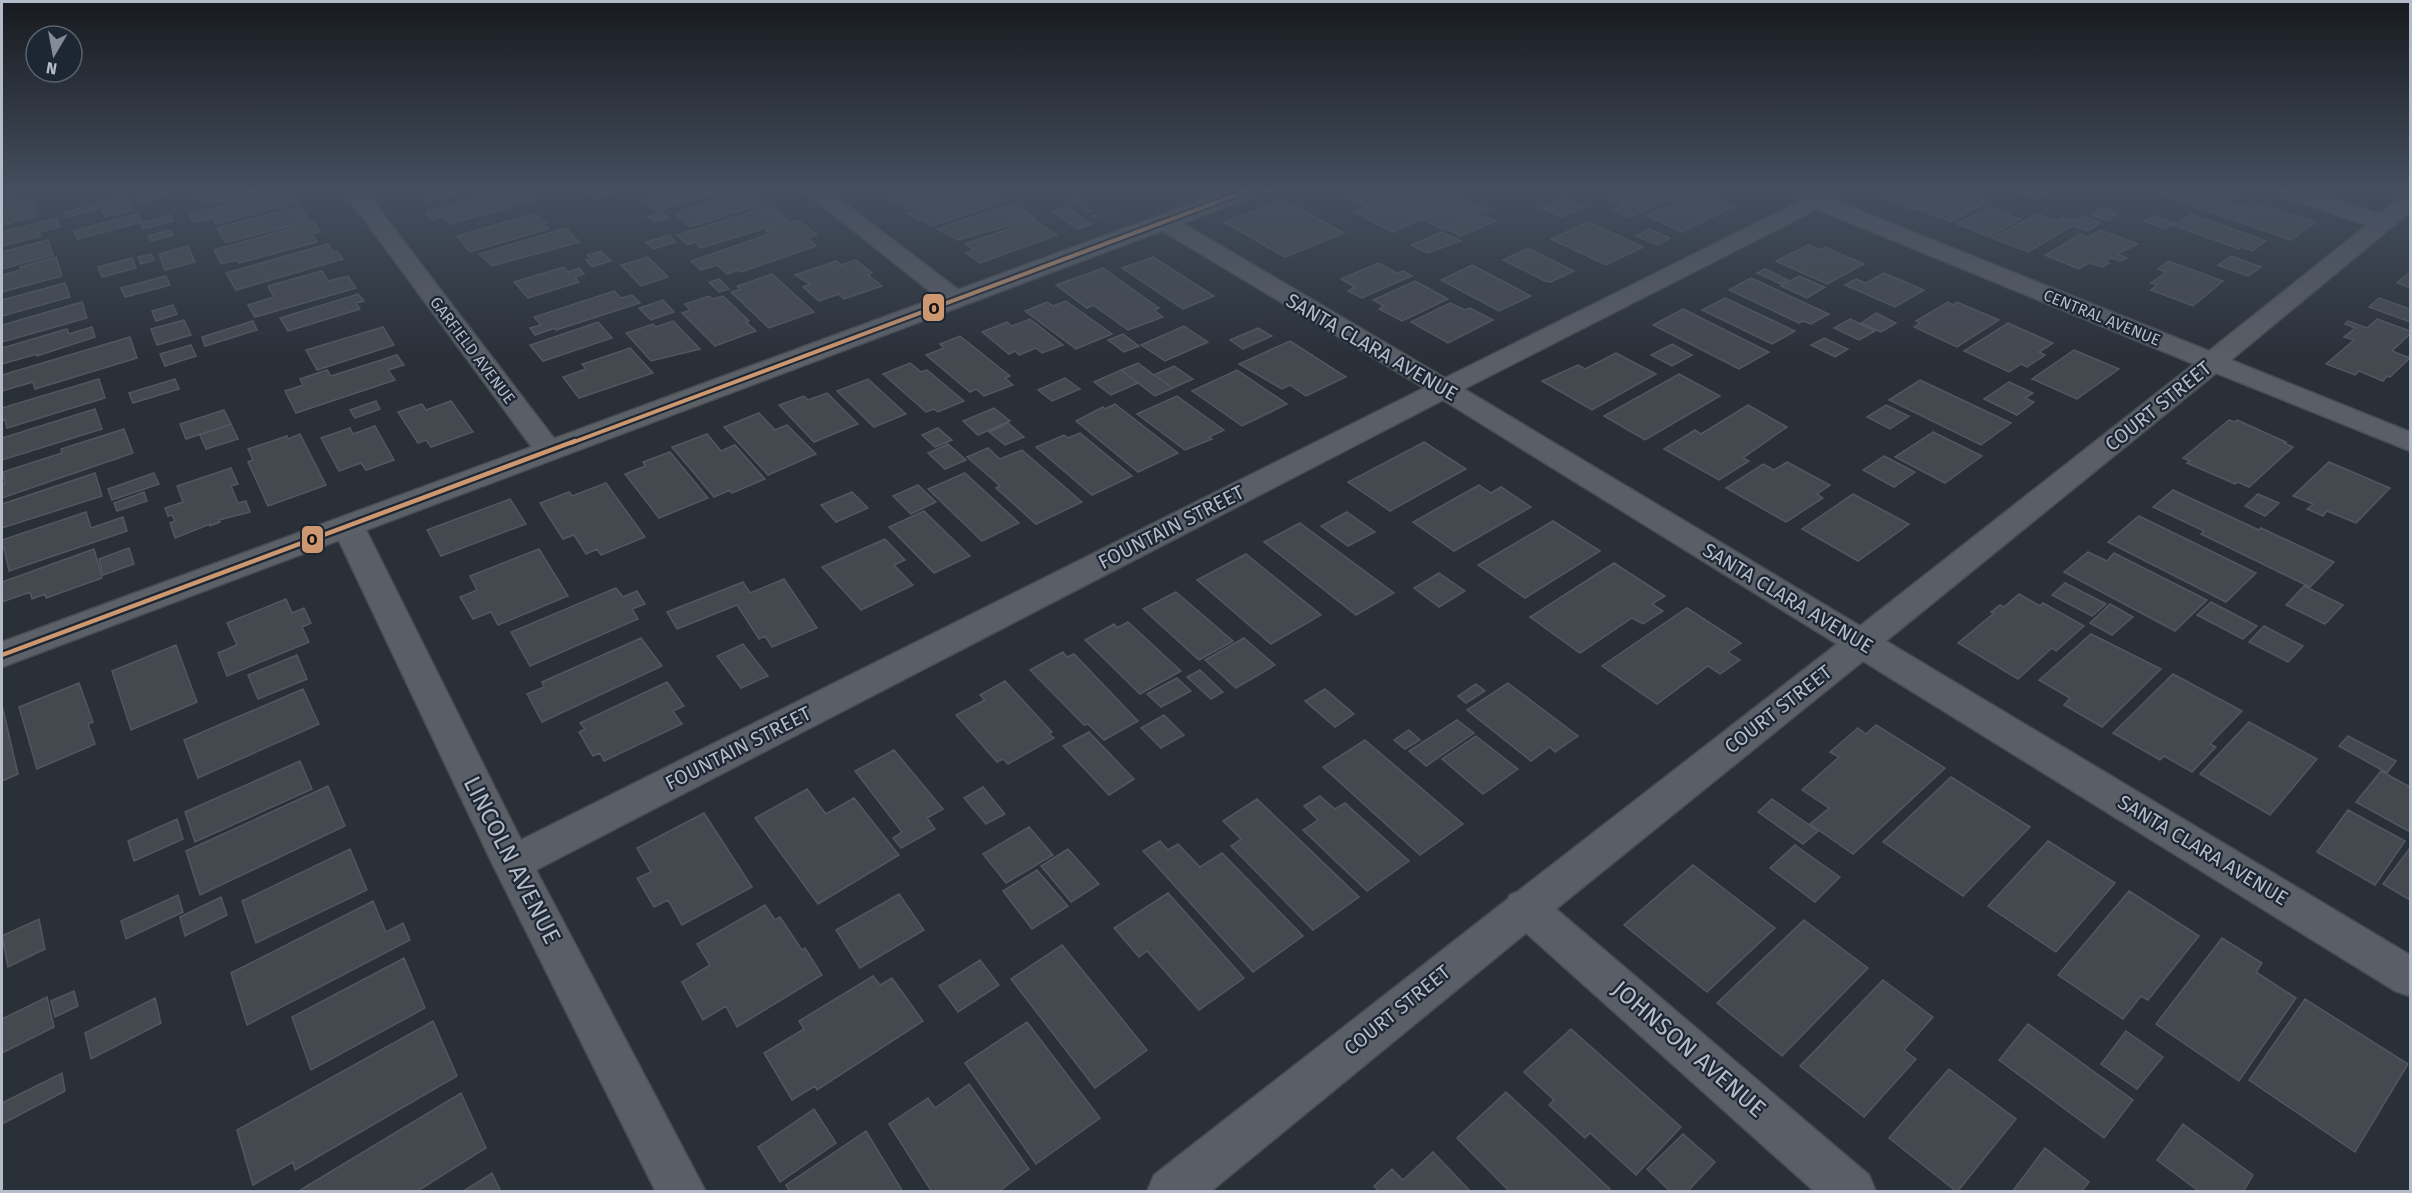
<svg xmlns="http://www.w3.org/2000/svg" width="2412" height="1193" viewBox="0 0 2412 1193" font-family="'Fira Sans',sans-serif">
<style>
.green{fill:#273a3e}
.building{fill:#444950;stroke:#52575f;stroke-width:1.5}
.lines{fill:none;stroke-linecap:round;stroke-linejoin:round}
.minor-casing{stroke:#484c53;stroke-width:3}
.major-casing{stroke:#484c55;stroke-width:3}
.path{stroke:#5d636a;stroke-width:3;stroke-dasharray:4 4;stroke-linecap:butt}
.minor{fill:#5a5e66;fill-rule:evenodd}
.major{fill:#5c6168;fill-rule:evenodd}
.bus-1-far1-casing{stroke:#1d2633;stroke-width:8}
.bus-1-casing{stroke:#1d2633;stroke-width:9}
.bus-1-far1{stroke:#cd976f;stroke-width:4}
.bus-1{stroke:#cd976f;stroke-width:4.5}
.labels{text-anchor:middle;stroke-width:4.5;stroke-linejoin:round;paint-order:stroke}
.far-street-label{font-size:16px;fill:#b4bcc9;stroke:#1d2633}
.street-label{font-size:20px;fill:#b4bcc9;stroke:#1d2633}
.near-street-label{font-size:24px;fill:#b4bcc9;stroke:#1d2633}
.line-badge{stroke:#1d2633;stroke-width:2}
.pale-badge-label{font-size:16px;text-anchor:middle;font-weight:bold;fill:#111}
</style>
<rect width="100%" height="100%" fill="#2a3038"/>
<!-- green -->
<path class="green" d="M1046,192H1176L1092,222Z"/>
<!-- building -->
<path class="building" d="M2,192H15L18,201L2,205Z
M146,192H169L170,195L138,203L135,195Z
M196,192H260L204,206Z
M275,192H291L298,202L216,224L213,218L194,223L189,214Z
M422,192H461L429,201Z
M501,192H532L538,199L449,224L443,216L431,220L426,213Z
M587,192H616L594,199Z
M668,192H724L656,211L646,201Z
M743,192L750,197L757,195L766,203L690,227L675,213Z
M901,192H960L908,209L895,200L891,201L886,197Z
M972,192H991L1005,201L932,226L923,219L918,221L908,213Z
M1344,192H1455L1453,193L1489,210L1444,230L1422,219L1392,232L1354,212L1367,207L1341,194Z
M1625,192H1686L1642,212L1627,217L1614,211L1623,205L1610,199Z
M1699,192L1735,206L1682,232L1647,216Z
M1886,192H1947L1914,210L1878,196Z
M1950,192H1971L1970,194L1986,202L1951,222L1918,209Z
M2016,192H2050L2037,200Z
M2164,192H2232L2238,194L2232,198L2227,196L2221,200L2255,209L2262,205L2316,222L2291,240L2160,194Z
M127,196L130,201L67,217L65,212Z
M1564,198L1585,207L1562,217L1542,208Z
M31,200L37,216L2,225V212H5L3,207Z
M1283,200L1344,233L1285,257L1224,222Z
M130,201L134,210L105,217L102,211L111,209L110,206Z
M1014,203L1036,218L958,240L937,229Z
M299,206L309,221L226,243L217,228Z
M771,206L788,221L701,248L695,242L687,245L677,235Z
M1066,207L1092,224L1078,229L1052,212Z
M1988,207L2020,219L1989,237L1957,224Z
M2101,208L2117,213L2108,221L2091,215Z
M663,212L669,218L654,222L648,217Z
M137,214L142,222L78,239L73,231Z
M534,214L547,223L544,224L548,229L470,252L457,236Z
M2037,214L2056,221L2064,217L2076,221L2084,216L2101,223L2088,231L2072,226L2028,252L1992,238Z
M2191,214L2266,241L2252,251L2242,247L2239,249L2173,225Z
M171,215L173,221L143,229L140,223Z
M1484,215L1496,221L1461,236L1449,230Z
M2153,216L2174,223L2166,229L2144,221Z
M57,218L60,227L39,232L41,236L2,246V232Z
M798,220L817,235L808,238L816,246L741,272L739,270L727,274L717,265L701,270L691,261L770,234L766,230Z
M1034,220L1057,235L980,263L966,253L974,250L965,244Z
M314,222L320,232L312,234L317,242L239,263L237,260L221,264L214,250Z
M1588,222L1643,247L1606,265L1551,239Z
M566,228L579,242L492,266L479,254Z
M1649,229L1670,238L1657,245L1636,236Z
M171,230L173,235L151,241L148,236Z
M2100,230L2138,244L2117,254L2127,258L2120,261L2111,258L2105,262L2109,263L2102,267L2089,263L2079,269L2045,255L2080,234L2089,237Z
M1442,232L1461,241L1427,253L1411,245Z
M669,235L676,242L653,249L646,242Z
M48,240L53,255L2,269V252Z
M328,244L333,252L337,251L343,259L236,290L226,273Z
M1808,245L1821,250L1825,247L1864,264L1827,284L1776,261Z
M188,246L195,262L165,270L159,254Z
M1528,248L1574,271L1551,282L1545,281L1503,260Z
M601,251L611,261L592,267L586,260L591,259L587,255Z
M151,254L154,260L141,264L138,257Z
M2231,256L2261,267L2248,276L2218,265Z
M56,257L62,276L2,292V275L21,270L20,267Z
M648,257L668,277L641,286L621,265Z
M1153,257L1214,296L1183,309L1122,268Z
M132,258L136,268L102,277L98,267Z
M856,260L872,273L868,275L882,286L844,299L839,294L819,301L803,287L810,284L795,275L836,261L841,265Z
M2168,261L2223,281L2193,306L2151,290L2157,285L2151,283L2166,272L2158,269Z
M1378,263L1397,273L1403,271L1412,276L1362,298L1348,291L1355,287L1341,279Z
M1472,265L1531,296L1499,311L1441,280Z
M564,267L568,272L579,268L584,274L575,277L579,282L528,298L514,282Z
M1103,268L1159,308L1154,310L1163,317L1128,330L1093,305L1087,308L1056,285Z
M1765,269L1788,280L1781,284L1757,273Z
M322,271L328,281L348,276L356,288L255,317L248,305L274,297L268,286Z
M1884,273L1924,290L1895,307L1845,285L1856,279L1866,283Z
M772,274L814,312L769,328L731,292L740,289L737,286Z
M2407,274L2410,275V288L2397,283Z
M166,276L170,285L125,297L121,288Z
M1799,276L1825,287L1807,298L1781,286Z
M1751,278L1829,314L1811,324L1803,321L1799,323L1729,290Z
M719,279L729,289L719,292L709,282Z
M1415,281L1448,299L1402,321L1379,309L1384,306L1373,300Z
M65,283L70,297L2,316V300Z
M614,291L621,298L632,295L640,303L556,330L555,328L535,335L530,328L541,325L534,317Z
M358,294L364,301L356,303L360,309L288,331L280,318Z
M709,296L712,299L723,296L749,321L746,322L756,331L715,346L682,313L690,310L685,304Z
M1725,298L1795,331L1772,344L1702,310Z
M2379,298L2410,309V322L2369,307Z
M663,300L674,312L651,320L639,308Z
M1066,301L1112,334L1076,349L1025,311L1047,302L1053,306Z
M82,302L87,318L2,342V325Z
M1948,302L1953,305L1957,302L1999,320L1957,347L1914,327L1920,323L1916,321Z
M1450,303L1465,310L1470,308L1493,320L1448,343L1411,322Z
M173,305L177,314L156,321L152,311Z
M1683,309L1769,352L1739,369L1653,325Z
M1876,313L1896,323L1881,332L1861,323Z
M1030,319L1063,345L1042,353L1036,348L1019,355L1015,351L1009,354L982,332L1007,322L1012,326Z
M1850,319L1875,331L1859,340L1834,328Z
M2377,319L2410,331V334L2392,351L2410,358L2390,377L2387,376L2383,381L2359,371L2355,375L2326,364L2354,340L2344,337L2355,328L2345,324L2348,321L2367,328Z
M184,320L191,335L157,345L151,329Z
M253,321L257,330L205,346L202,337Z
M673,321L700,349L651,361L626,333L653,324L656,327Z
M598,322L612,338L543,361L530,345Z
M2008,323L2053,343L2039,352L2045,355L2027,367L2021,364L2009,372L1964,351Z
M1184,326L1208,342L1165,361L1141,345Z
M92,327L95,337L37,356V354L2,364V348L67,329L69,334Z
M383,327L394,345L317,370L306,350Z
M1258,328L1272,336L1243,349L1230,340Z
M1123,334L1139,346L1124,352L1108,340Z
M960,336L1010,376L1005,378L1013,385L984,396L976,389L970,392L926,355L944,348L940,344Z
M130,337L137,358L35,389L33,382L2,391V375Z
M1824,338L1848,349L1835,357L1811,345Z
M1290,341L1346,377L1306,396L1290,385L1282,389L1239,364Z
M1672,344L1692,355L1672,366L1651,355Z
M191,345L196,356L165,366L160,354Z
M630,348L653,373L579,398L563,377L586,369L582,364Z
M2074,350L2119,369L2077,399L2032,379Z
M1616,353L1656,374L1592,410L1542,381L1578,365L1585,369Z
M397,355L404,365L388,370L395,380L296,413L285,391L303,385L300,379L327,370L331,376Z
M910,363L921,372L927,370L964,401L938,412L934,409L926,412L883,374Z
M1138,363L1154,375L1173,388L1155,396L1121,370Z
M1174,366L1193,379L1173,388L1154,375Z
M1121,370L1138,383L1111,395L1094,382Z
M1237,370L1287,404L1242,426L1192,391Z
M1679,374L1720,396L1645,440L1604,416Z
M1065,378L1080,389L1052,401L1038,390Z
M99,379L105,398L7,428L5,419L2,420V408Z
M175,379L179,389L133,403L129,393Z
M868,379L906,414L874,427L837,391Z
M1920,380L2011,423L1981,445L1889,400Z
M2009,382L2033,393L2025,398L2034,402L2017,415L1984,399Z
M827,393L858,424L814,442L779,405L804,396L808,400Z
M1177,396L1224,430L1209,437L1212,439L1185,450L1137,414Z
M376,401L380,409L355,418L350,410Z
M451,401L473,432L431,447L426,440L418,443L398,412L422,404L426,410Z
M1115,404L1178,453L1138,472L1076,421L1103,407L1105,409Z
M1748,405L1787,427L1743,458L1749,461L1719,480L1664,449L1695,430L1701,434Z
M1886,405L1909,416L1890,429L1867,417Z
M994,408L1010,421L978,435L963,421Z
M95,409L102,429L2,460V438Z
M224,410L231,424L186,439L180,424Z
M759,413L775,430L787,425L816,454L768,475L724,427Z
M2229,420L2235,422L2237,420L2286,442L2284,443L2293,447L2249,487L2238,482L2235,484L2187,463L2190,461L2183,458Z
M1008,423L1024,437L1005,445L989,432Z
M231,424L238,439L206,449L200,435Z
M375,426L394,460L366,470L361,463L339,471L321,438L350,428L353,434Z
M938,428L952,440L935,447L922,435Z
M124,429L133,453L2,498V484L5,483L3,472L62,453L61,449Z
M1933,432L1982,456L1945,483L1895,457Z
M1080,433L1132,476L1092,495L1036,447L1064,435L1068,438Z
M300,434L326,485L268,506L248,462L253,460L248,449L287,436L288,439Z
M707,434L721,451L735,445L765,479L732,493L730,490L714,497L672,447Z
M1424,442L1466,469L1390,511L1348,482Z
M948,444L966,460L945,469L928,453Z
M988,448L1000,459L1022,450L1082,502L1036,524L996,488L1000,486L967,457Z
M670,452L708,498L659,518L625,474L645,466L643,462Z
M1884,456L1915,472L1894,487L1863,470Z
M1787,462L1830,485L1817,494L1823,498L1786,522L1726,488L1763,464L1774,470Z
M2329,462L2390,488L2356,523L2327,511L2323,516L2307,509L2313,504L2293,496Z
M231,468L238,484L231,486L238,503L246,501L250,512L219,520L220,522L210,526V524L175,538L170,523L175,521L172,515L168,516L165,508L183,502L177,486Z
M95,473L102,496L2,528V504Z
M154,473L159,484L112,500L108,489Z
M965,473L1019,523L982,541L928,489Z
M606,483L645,537L601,555L597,549L586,554L574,535L563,539L540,503L569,492L572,496Z
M918,485L936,502L911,514L893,496Z
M1479,485L1491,493L1501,487L1531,507L1454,551L1413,522Z
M2173,490L2259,530L2261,528L2334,562L2310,587L2201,534L2204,531L2153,507Z
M144,492L147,501L117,511L114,503Z
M852,492L868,508L836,522L821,505Z
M1853,494L1909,524L1858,561L1802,529Z
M2258,494L2279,503L2265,516L2245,506Z
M510,499L526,524L441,556L427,530Z
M924,511L970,556L934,573L889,527Z
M86,512L91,528L123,517L127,531L9,571L4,548L2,549V540Z
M1347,512L1375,532L1348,546L1321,526Z
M2139,516L2256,573L2226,602L2108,542Z
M1553,521L1600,551L1525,598L1478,565Z
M1300,523L1394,593L1356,615L1264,542Z
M885,539L905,560L894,565L913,585L861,610L822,567Z
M129,548L134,564L103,575L99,559Z
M94,549L102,578L46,598L45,594L32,599L30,592L2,602V582Z
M539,549L568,596L498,625L491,612L473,619L460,597L477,590L470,576Z
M2088,552L2107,561L2114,553L2207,600L2175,631L2064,572Z
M1246,554L1321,615L1271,644L1197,580Z
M1614,563L1665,596L1652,604L1663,611L1643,624L1632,618L1580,653L1530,617Z
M1439,573L1465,591L1439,607L1414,588Z
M784,579L817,628L772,647L765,636L759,639L737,605L677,629L667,612L743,582L750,593Z
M2065,583L2106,604L2092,616L2052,595Z
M2304,586L2343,605L2325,624L2286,605Z
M616,588L623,597L637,591L645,604L632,609L638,619L530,666L511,632Z
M1176,592L1233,641L1199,660L1143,609Z
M2019,594L2040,606L2043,603L2084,626L2056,651L2052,648L2018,679L1958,643L1994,613L1991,612L2000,605L2004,607Z
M286,599L292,613L304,608L311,623L302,627L309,642L227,676L218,653L237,645L227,623Z
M2211,602L2257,626L2243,639L2197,615Z
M2110,604L2133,617L2112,635L2090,623Z
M1687,608L1741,643L1728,652L1740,660L1720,674L1708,666L1657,704L1602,666Z
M1128,622L1181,671L1140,694L1085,640L1114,624L1117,628Z
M2264,626L2303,646L2288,662L2249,642Z
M2091,634L2161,669L2102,727L2064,705L2070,698L2039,680Z
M641,638L662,666L542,722L527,694L544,687L542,682Z
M1244,638L1275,665L1236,688L1205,660Z
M743,644L768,676L741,688L717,656Z
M176,645L197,702L131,730L112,671Z
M1063,652L1067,657L1074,654L1138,721L1104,740L1088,724L1084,725L1030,670Z
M297,655L307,679L258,699L248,675Z
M1200,670L1223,692L1211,699L1187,677Z
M2173,674L2242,711L2210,744L2216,747L2192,772L2164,756L2160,760L2113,733Z
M1177,678L1191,691L1161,707L1147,694Z
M1005,681L1052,732L1049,734L1054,738L1008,764L1003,759L997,762L956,715L985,700L980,695Z
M667,682L684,706L673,711L682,724L604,761L600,753L593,756L579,732L585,729L580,723Z
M79,683L93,722L88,724L95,744L37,769L19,707Z
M1508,683L1578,736L1555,752L1550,747L1531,761L1467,710Z
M1476,684L1485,691L1466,703L1458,696Z
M303,689L319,724L198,778L184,740Z
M1325,689L1354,714L1335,727L1305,701Z
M2,705L18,774L2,781Z
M1164,715L1184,735L1161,748L1141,728Z
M1457,720L1474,733L1426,766L1409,751Z
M2249,722L2317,759L2270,815L2200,774Z
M1876,725L1945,768L1853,854L1810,824L1829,808L1802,790L1839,757L1830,752L1858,728L1866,734Z
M1409,730L1420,740L1405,749L1394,740Z
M1089,732L1134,779L1109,795L1063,746Z
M1476,736L1518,769L1483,794L1442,759Z
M2348,736L2396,761L2387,773L2339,746Z
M1365,740L1463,824L1420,855L1323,767Z
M894,750L943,809L927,818L935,829L901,848L893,838L902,832L855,771Z
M300,761L312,789L195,842L185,812Z
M2381,771L2410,787V832L2356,802Z
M1951,777L2030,827L1963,896L1883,842Z
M328,786L345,826L200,895L186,851Z
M983,787L1005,814L986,824L964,798Z
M807,789L826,814L854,798L899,855L818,904L755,818Z
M1320,796L1335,809L1345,803L1409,861L1367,891L1303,830L1318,820L1304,806Z
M1257,799L1359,897L1313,930L1231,846L1241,839L1223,821Z
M1772,799L1818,831L1803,844L1758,812Z
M2348,810L2405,841L2375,885L2317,852Z
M704,813L752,887L682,925L668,900L654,907L637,878L651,872L637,848Z
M177,819L183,839L134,861L128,841Z
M1029,827L1053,855L1006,883L983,854Z
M1160,841L1168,850L1178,844L1200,867L1222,853L1303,936L1253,972L1143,851Z
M2048,841L2115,883L2056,952L1988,906Z
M1795,845L1840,877L1815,902L1770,868Z
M2410,848V900L2383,884Z
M350,849L367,890L256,943L242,901Z
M1068,849L1099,884L1071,902L1041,866Z
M1693,865L1775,928L1707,992L1624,925Z
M1037,870L1068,906L1032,929L1003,891Z
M2129,891L2199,936L2148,1000L2141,996L2123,1019L2058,975Z
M1168,893L1244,978L1199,1010L1147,951L1139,957L1114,928Z
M899,894L924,930L860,968L836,930Z
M178,895L183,912L126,939L121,921Z
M221,897L227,915L185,936L180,917Z
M373,901L386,932L403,923L410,940L247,1025L231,973Z
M765,905L775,920L780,917L802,950L805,948L822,975L737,1027L726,1006L703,1020L682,982L710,965L697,944Z
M39,919L45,949L8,967L2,936Z
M1804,920L1868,968L1782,1056L1717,1003Z
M2222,938L2262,963L2256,972L2296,998L2239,1081L2156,1024Z
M1062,945L1147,1050L1095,1088L1011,979Z
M404,958L425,1008L311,1070L292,1017Z
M980,960L999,985L958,1012L939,986Z
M873,976L880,985L892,978L923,1021L817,1090L815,1086L792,1100L764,1053L804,1029L799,1021Z
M1883,980L1933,1017L1904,1050L1916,1059L1864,1117L1800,1066Z
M74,991L78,1006L55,1017L51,1001Z
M47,997L54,1027L2,1053V1019Z
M155,998L161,1023L91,1059L85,1033Z
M2305,999L2408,1064L2355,1152L2249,1080Z
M433,1021L457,1076L295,1170L293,1162L253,1185L237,1130Z
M1027,1022L1100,1118L1036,1164L965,1063Z
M2028,1024L2133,1100L2104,1138L1999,1060Z
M1571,1029L1681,1127L1636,1175L1590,1133L1585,1138L1549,1105L1554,1100L1524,1072Z
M2126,1031L2163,1057L2137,1089L2101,1064Z
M1949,1069L2016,1119L1957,1192L1889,1138Z
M62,1073L65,1091L2,1124V1103Z
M969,1084L1029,1169L998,1192H932L889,1124L928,1098L935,1108Z
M1506,1092L1610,1189L1608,1192H1510L1457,1138Z
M461,1093L486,1148L416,1192H297Z
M814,1109L836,1143L780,1182L758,1147Z
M2183,1124L2253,1175L2243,1192H2200L2157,1160Z
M866,1131L903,1192H790L786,1185Z
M1683,1134L1715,1162L1687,1192H1671L1647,1169Z
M2045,1148L2089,1182L2081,1192H2012Z
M1433,1152L1471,1192H1380L1374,1186L1392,1169L1403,1180Z
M492,1173L501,1192H462Z"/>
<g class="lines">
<defs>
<path id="minor" d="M344,192H366L559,445L564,451L559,457L549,460L539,457Z
M805,192H830L964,294L968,299L964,304L955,307L946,304Z
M1792,192H1842L1833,200L2209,351L2367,225L2283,197L2280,192H2313L2380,214L2402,196L2410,194V212L2231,360L2410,432V451L2216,373L1886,641L2410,955V996L2395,991L1863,661L1556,909L1869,1175L1876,1192H1815L1526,933L1210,1192H1147L1154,1175L1508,899L1510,895L1517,892L1837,644L1443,400L536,870L706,1192H656L492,863L332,526L337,519L348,516L359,519L364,526L521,840L1424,388L1156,227L1153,222L1156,217L1164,215L1172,217L1445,378L1785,209L1798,202L1790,195ZM1817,209L2194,364L1860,626L1464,389Z"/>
<path id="major" d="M1223,192H1255L1252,197L2,667V642Z"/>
</defs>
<!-- minor casing -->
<use href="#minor" class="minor-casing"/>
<!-- major casing -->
<use href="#major" class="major-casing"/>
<!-- path -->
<path class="path" d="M1070,192L1095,217"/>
<!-- minor -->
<use href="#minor" class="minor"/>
<!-- major -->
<use href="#major" class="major"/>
<defs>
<path id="bus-1-far1" d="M571,443L1244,192"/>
<path id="bus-1" d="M2,655L575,441"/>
</defs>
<!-- bus-1-far1 casing -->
<use href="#bus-1-far1" class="bus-1-far1-casing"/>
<!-- bus-1 casing -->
<use href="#bus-1" class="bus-1-casing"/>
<!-- bus-1-far1 -->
<use href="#bus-1-far1" class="bus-1-far1"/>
<!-- bus-1 -->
<use href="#bus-1" class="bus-1"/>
</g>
<!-- sky -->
<linearGradient id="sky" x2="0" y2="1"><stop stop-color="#171a1f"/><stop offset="0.53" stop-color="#444e5e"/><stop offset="1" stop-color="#444e5e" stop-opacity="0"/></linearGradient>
<rect width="2412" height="359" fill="url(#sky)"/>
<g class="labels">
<!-- far-street labels -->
<g class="far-street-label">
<text transform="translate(2102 317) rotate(22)" y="6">CENTRAL AVENUE</text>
<text transform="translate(473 350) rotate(53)" y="6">GARFIELD AVENUE</text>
</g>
<!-- street labels -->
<g class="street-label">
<text transform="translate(1372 347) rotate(30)" y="7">SANTA CLARA AVENUE</text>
<text transform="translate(2158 406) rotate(-39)" y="7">COURT STREET</text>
<text transform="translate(1171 527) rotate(-27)" y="7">FOUNTAIN STREET</text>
<text transform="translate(1788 598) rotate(31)" y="7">SANTA CLARA AVENUE</text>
<text transform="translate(1778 709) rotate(-38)" y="7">COURT STREET</text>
<text transform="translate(738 748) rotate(-27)" y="7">FOUNTAIN STREET</text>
<text transform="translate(2203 850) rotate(31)" y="7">SANTA CLARA AVENUE</text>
<text transform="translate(1397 1010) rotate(-39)" y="7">COURT STREET</text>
</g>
<!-- near-street labels -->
<g class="near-street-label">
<text transform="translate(512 860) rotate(63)" y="8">LINCOLN AVENUE</text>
<text transform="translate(1689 1049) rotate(41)" y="8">JOHNSON AVENUE</text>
</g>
</g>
<g class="line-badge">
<rect x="922" y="293" width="23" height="29" rx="6" fill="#cd976f"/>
<rect x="301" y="525" width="23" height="29" rx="6" fill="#cd976f"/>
</g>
<g class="pale-badge-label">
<text x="934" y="314">O</text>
<text x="312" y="545">O</text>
</g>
<!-- border -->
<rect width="2412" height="1193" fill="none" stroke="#b4bcc9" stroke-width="6"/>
<!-- north arrow -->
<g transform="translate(54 54) rotate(190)"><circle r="28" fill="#1d2633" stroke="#59626f" stroke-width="1.5"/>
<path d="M0-4.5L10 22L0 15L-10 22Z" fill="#848b96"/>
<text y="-9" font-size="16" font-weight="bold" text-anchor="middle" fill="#b4bcc9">N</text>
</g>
</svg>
